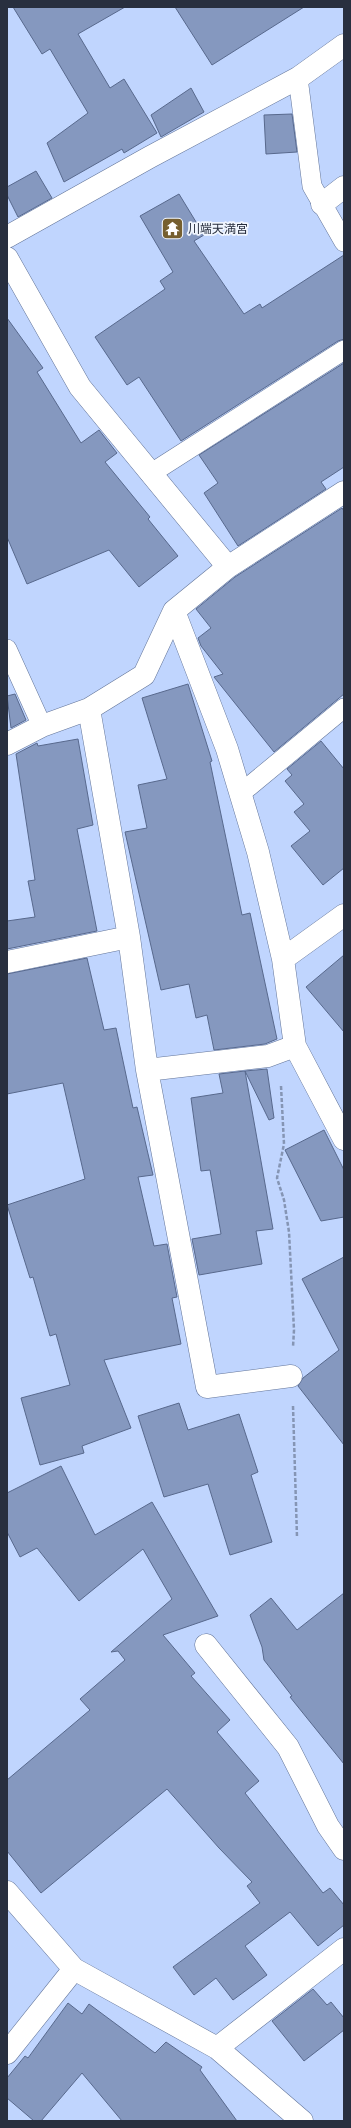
<svg xmlns="http://www.w3.org/2000/svg" width="351" height="2128" viewBox="0 0 351 2128" font-family="'Open Sans','Noto Sans JP',sans-serif">
<style>
.building{fill:#8598bf;stroke:#58698d}
.lines{fill:none;stroke-linecap:round;stroke-linejoin:round}
.service-casing{stroke:#637599;stroke-width:20}
.minor-casing{stroke:#637599;stroke-width:23}
.path{stroke:#8595b4;stroke-width:2.5;stroke-dasharray:4 2;stroke-linecap:butt}
.service{stroke:#fff;stroke-width:19}
.minor{stroke:#fff;stroke-width:22}
.labels{text-anchor:middle;stroke-width:3.5;stroke-linejoin:round;paint-order:stroke}
.poi-label{font-size:12px;fill:#282f3f;stroke:#f1f6fe;text-anchor:start}
</style>
<rect width="100%" height="100%" fill="#c0d5fe"/>
<!-- building -->
<path class="building" d="M13,7H125L78,34L110,88L124,79L157,133L124,153L122,149L64,182L47,143L88,113L50,49L42,54Z
M175,7H304L212,65Z
M191,88L204,112L161,137L151,115Z
M292,114L297,152L266,154L264,115Z
M36,171L52,198L18,217L7,195V187Z
M179,194L204,235L194,241L244,314L260,304L262,308L344,255V339L338,341L181,441L139,377L127,385L95,337L165,289L160,281L173,272L140,216Z
M7,318L43,368L37,372L81,443L99,430L117,453L105,462L150,517L148,519L178,556L139,587L109,550L27,584L7,537Z
M344,363V467L321,482L326,489L238,546L204,493L218,483L199,455Z
M342,508L344,511V694L274,752L214,677L223,674L201,646L198,638L211,628L196,609L235,577Z
M188,684L212,761L210,762L242,915L250,913L277,1039L265,1044L214,1050L207,1015L196,1018L189,984L161,990L125,832L147,828L138,785L167,779L142,698Z
M15,694L26,720L11,728L7,696Z
M78,739L93,825L77,829L97,931L7,949V921L35,917L28,881L35,880L16,754L37,743L38,746Z
M321,741L344,769V868L323,885L291,846L310,831L294,812L304,804L285,781L292,775L287,769Z
M344,955V1032L306,987Z
M87,958L104,1030L116,1028L133,1108L137,1107L153,1175L138,1177L154,1246L167,1244L177,1297L172,1298L181,1344L104,1360L131,1428L82,1446L84,1453L40,1465L21,1398L70,1385L56,1334L50,1336L33,1277L30,1278L7,1205L85,1179L63,1083L7,1094V974Z
M267,1069L274,1118L269,1120L245,1071Z
M245,1071L273,1229L256,1231L262,1264L199,1275L192,1239L221,1234L210,1170L201,1171L191,1098L223,1093L219,1074Z
M324,1130L344,1170V1217L321,1221L285,1150Z
M344,1257V1445L298,1386L303,1378L339,1350L302,1279Z
M179,1403L188,1430L239,1414L258,1472L251,1475L272,1542L230,1555L208,1484L164,1497L138,1416Z
M61,1466L95,1535L152,1502L218,1616L163,1635L195,1673L191,1676L230,1720L217,1732L259,1781L245,1793L323,1893L330,1888L344,1905V1925L318,1946L290,1912L245,1946L267,1975L233,2000L216,1978L194,1995L173,1967L260,1903L247,1886L252,1882L219,1848L167,1789L41,1893L7,1851V1780L90,1710L80,1699L125,1660L118,1651L111,1652L172,1599L143,1549L79,1601L37,1548L20,1557L7,1532V1493Z
M344,1593V1764L290,1697L292,1696L264,1660L262,1647L250,1615L271,1598L297,1630Z
M313,1989L327,2005L331,2002L344,2018V2030L304,2061L272,2021Z
M68,2003L82,2014L89,2004L155,2053L166,2042L202,2067L200,2070L237,2121H122L82,2073L41,2121H34L7,2098V2078L25,2056L28,2058Z"/>
<g class="lines">
<defs>
<path id="service" d="M298,78L312,186L344,242
M150,474L344,350
M7,649L42,726
M240,794L344,708"/>
<path id="minor" d="M322,204L344,187
M7,237L150,157L298,78L344,45
M7,258L80,387L228,567
M174,611L227,749L258,852L283,959
M89,709L129,937L147,1070L268,1056L295,1046
M7,744L42,726L89,709L144,675L174,611L228,567L344,492
M344,915L283,959L295,1046L344,1139
M7,962L129,937
M147,1070L207,1387L291,1376
M206,1645L288,1747L328,1826L344,1849
M7,1892L74,1969L217,2048L302,2121
M217,2048L344,1949
M7,2053L74,1969"/>
</defs>
<!-- service casing -->
<use href="#service" class="service-casing"/>
<!-- minor casing -->
<use href="#minor" class="minor-casing"/>
<!-- path -->
<path class="path" d="M281,1086L284,1144L277,1178L284,1200L289,1232L294,1330L293,1347
M293,1406L297,1537"/>
<!-- service -->
<use href="#service" class="service"/>
<!-- minor -->
<use href="#minor" class="minor"/>
</g>
<!-- icons -->
<defs>
<symbol id="temple-square" viewBox="-11 -11 22 22"><rect x="-9" y="-9" width="18" height="18" rx="4" fill="#765f2f" stroke="#f1f6fe"/><path d="M0-6L5-2H3V0L6.5 2.5H4V6H1.5V3h-3V6H-4V2.5H-6.5L-3 0V-2H-5Z" fill="#fff"/></symbol>
</defs>
<g fill-rule="evenodd">
<use href="#temple-square" x="160" y="216" width="25" height="25"/>
</g>
<g class="labels">
<!-- poi labels -->
<g class="poi-label">
<text x="188" y="233">川端天満宮</text>
</g>
</g>
<!-- border -->
<rect width="351" height="2128" fill="none" stroke="#282f3f" stroke-width="16"/>
</svg>
